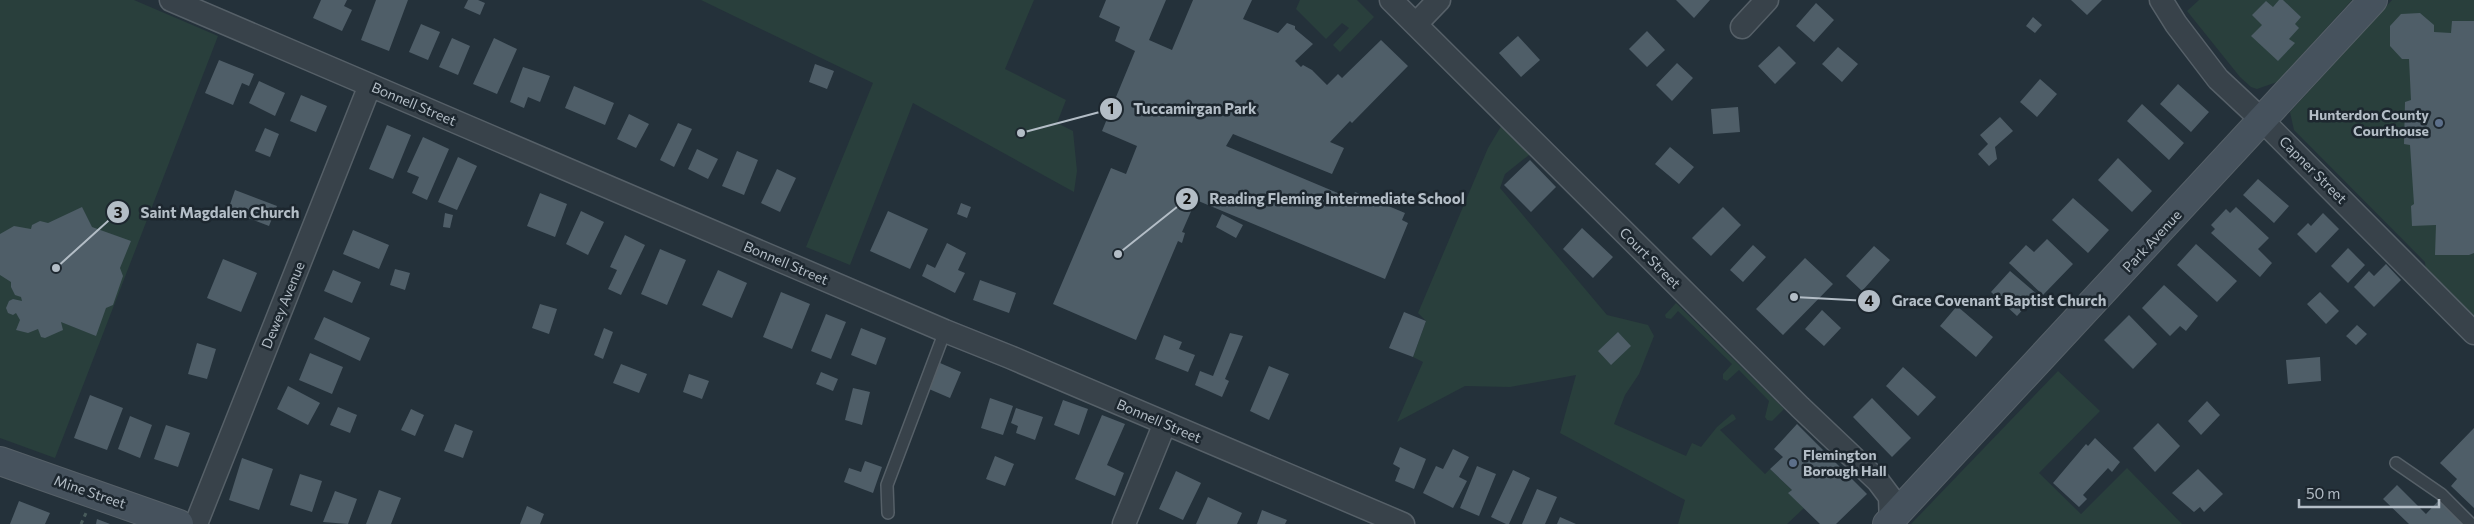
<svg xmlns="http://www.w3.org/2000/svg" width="2474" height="524" viewBox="0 0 2474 524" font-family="Commissioner,sans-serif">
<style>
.green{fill:#293f3c}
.building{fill:#4f5e68}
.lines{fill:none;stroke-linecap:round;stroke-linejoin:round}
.lane-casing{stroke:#566068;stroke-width:14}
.street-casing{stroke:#566068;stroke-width:25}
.secondary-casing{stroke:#566068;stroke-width:30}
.path{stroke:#485b5b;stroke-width:3;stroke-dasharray:4 4;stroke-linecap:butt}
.lane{stroke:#38424a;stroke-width:11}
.street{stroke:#38424a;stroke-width:22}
.secondary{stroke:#46525d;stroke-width:28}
.service-dot{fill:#5c6f8a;stroke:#1d272f;stroke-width:2}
.labels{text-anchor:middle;stroke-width:5;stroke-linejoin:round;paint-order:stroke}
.street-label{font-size:14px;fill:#b3bdc6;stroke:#1d272f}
.poi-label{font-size:14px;font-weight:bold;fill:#b3bdc6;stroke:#1d272f;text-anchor:end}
.leader{fill:none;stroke:#b3bdc6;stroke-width:2}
.callout-dot{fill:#b3bdc6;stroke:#1d272f;stroke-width:2}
.mark-label{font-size:15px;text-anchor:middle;font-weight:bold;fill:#111}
.callout-label{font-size:15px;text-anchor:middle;font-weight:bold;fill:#b3bdc6;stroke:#1d272f;stroke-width:5;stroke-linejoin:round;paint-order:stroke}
</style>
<rect width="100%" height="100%" fill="#24313a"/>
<!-- green -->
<path class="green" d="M0,0H134L218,36L55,458L0,438Z
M701,0H1034L1005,69L1066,100L1057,123L1073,131L1077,171L1074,192L913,103L850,265L806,247L873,83Z
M1300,0H1357L1374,17L1340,52L1333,45L1349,28L1342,23L1326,39L1296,9Z
M2199,0H2352L2277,82L2257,89L2251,87L2240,77L2187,11Z
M2392,0H2474V318L2426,272L2425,262L2294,130L2290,112Z
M1506,118L1539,147L1505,174L1500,188L1607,315L1648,325L1654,336L1639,374L1625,395L1614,424L1686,456L1692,443L1701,447L1717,427L1732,414L1734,415L1736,419L1720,430L1765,474L1770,469L1792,490L1789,493L1804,508L1787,524H1678L1685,500L1560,433L1576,375L1510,387L1465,386L1397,422L1423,362L1413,357L1426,321L1418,313L1488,148Z
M1676,303L1784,409L1772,421L1767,420L1765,417L1769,401L1739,370L1727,381L1723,379V374L1732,364L1678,311L1671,319L1666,318L1665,315Z
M2058,371L2100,411L2039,473L2081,514L2127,468L2182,524H1911Z"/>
<!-- building -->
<path class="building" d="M321,0H347L344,6L352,10L342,31L313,18Z
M376,0H408L389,51L361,40Z
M468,0H478L485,3L480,15L464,8Z
M1106,0H1166L1149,40L1172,50L1193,0H1252L1243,19L1278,33L1287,23L1295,26V29L1313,44L1295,61L1301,67L1303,65L1312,70L1327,85L1338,74L1342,78L1381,40L1408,66L1352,123L1350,121L1330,142L1344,148L1332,174L1233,134L1226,146L1352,199L1355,192L1405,213L1402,220L1408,223L1385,279L1196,200L1182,232L1185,233L1182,243L1178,241L1136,340L1053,304L1111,168L1126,174L1137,146L1102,131L1135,51L1115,41L1120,27L1099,17Z
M1676,0H1710L1694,18Z
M2071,0H2102L2087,15Z
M2279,0H2283L2301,17L2295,24L2299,28L2289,39L2295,43L2278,61L2251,36L2262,25L2252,15L2266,1L2273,7Z
M1816,3L1834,20L1814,42L1796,26Z
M2420,13L2434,25V32L2451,33L2452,21H2474V253L2469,255H2435L2436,225L2412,226L2411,206L2414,204L2410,145L2404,144L2405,102L2411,100L2409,59H2402L2390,46V26L2401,14Z
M2033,17L2042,25L2035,33L2026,26Z
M421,24L440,32L428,60L409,52Z
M1647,31L1665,50L1647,67L1629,49Z
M1518,36L1540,60L1521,77L1499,53Z
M452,38L470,46L458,75L439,67Z
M494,38L517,49L497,94L473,84Z
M1779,46L1796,63L1775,84L1758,66Z
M1838,47L1858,64L1842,82L1822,64Z
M219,60L254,74L249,86L242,83L233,105L205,93Z
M1677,63L1693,78L1672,101L1656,85Z
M815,64L834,71L827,89L809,82Z
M523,67L550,76L540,102L528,97L524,108L510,102Z
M2040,79L2057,94L2037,117L2020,102Z
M259,81L285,93L275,116L249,103Z
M2178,84L2209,112L2191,132L2160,104Z
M574,86L614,103L605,125L565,108Z
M301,95L327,106L316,132L290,121Z
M2142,104L2184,143L2169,160L2127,121Z
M1738,107L1740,132L1713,134L1711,109Z
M629,114L649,124L636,148L617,139Z
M2000,117L2013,131L1995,147L1997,159L1989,166L1978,154L1988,144L1980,135Z
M678,123L692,129L674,167L660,160Z
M387,125L411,135L393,179L369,169Z
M265,128L279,134L270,157L255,151Z
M423,137L449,149L427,200L412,193L419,177L407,172Z
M1670,147L1694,167L1679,184L1655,164Z
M697,149L718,159L708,179L688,169Z
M737,151L758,160L744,195L722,186Z
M458,157L477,166L457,210L438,202Z
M2118,158L2152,191L2132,212L2098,180Z
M1530,160L1556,187L1531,212L1504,185Z
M777,169L796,178L780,212L761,203Z
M2258,179L2289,206L2274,223L2243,195Z
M235,190L277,206L269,226L228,210Z
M540,193L567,204L555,237L527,226Z
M2073,198L2109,230L2088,253L2052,220Z
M961,203L971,207L967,218L957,214Z
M82,207L92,227L131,241L120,268L123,276L113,305L106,308L96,336L61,322L63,330L45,338L41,337L38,329L28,333L16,330L20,320L16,313L13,315L8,313L6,308L9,301L13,299L22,301L21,297L15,295L11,287V282L0,275V234L14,226L31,229L32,225L40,221L48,223Z
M1723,207L1741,225L1711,256L1692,238Z
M2236,207L2269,238L2258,249L2272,263L2260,277L2211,233L2215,229L2211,225L2226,209L2230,213Z
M581,211L604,222L588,255L566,244Z
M888,211L928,229L910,269L870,251Z
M445,213L453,215L450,228L443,227Z
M2323,213L2339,229L2316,253L2297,234L2308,223L2311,226Z
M1222,214L1243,225L1236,238L1216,227Z
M1582,228L1613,257L1593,278L1563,249Z
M353,230L389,245L379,269L343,254Z
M625,235L645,245L621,295L608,289L617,270L610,267Z
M2047,239L2073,264L2043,295L2009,263L2026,245L2034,252Z
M947,243L966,253L958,270L965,273L955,293L922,276L927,264L935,268Z
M2196,244L2237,281L2217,302L2177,265Z
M1753,245L1766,257L1743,282L1730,270Z
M1874,246L1890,260L1862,291L1846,276Z
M2348,248L2365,265L2348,283L2331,266Z
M660,249L686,260L667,305L641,294Z
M1805,258L1833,284L1783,335L1756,309Z
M223,259L257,273L241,312L207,298Z
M2386,264L2401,280L2374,307L2354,287L2369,271L2374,276Z
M395,269L410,273L405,290L390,285Z
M333,270L361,282L352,303L324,291Z
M718,270L747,283L732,318L702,305Z
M2010,271L2037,294L2017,316L1991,292Z
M980,280L1016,293L1009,313L973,300Z
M2164,285L2198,316L2186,331L2180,326L2170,336L2142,308Z
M781,292L810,304L792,349L763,337Z
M2320,292L2339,311L2326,324L2307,304Z
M540,304L557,309L549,334L532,328Z
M1957,306L1993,337L1976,357L1940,326Z
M1822,310L1841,328L1824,346L1805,329Z
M1404,312L1426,321L1413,357L1389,348Z
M826,314L846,322L831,359L811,351Z
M2129,315L2157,344L2133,369L2104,340Z
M324,317L370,338L360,361L314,339Z
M2357,325L2367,334L2356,345L2346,336Z
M604,328L613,332L603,359L594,355Z
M861,328L886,338L876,365L851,355Z
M1618,332L1631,346L1611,365L1598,351Z
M1230,333L1243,336L1225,379L1229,381L1222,397L1195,385L1200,371L1213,376Z
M1164,335L1182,342L1179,349L1195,355L1188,372L1155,359Z
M197,343L216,349L207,379L188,374Z
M310,353L343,367L332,394L299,380Z
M2320,357L2321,381L2288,384L2286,360Z
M940,363L961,372L950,398L929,389Z
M621,364L647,374L639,393L613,383Z
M1269,366L1289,374L1269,420L1250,411Z
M1903,367L1936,397L1918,416L1886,386Z
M821,372L838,379L833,391L816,384Z
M689,374L709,381L702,399L683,392Z
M288,386L320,403L308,425L277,409Z
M853,388L870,392L862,425L845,420Z
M90,395L123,408L107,450L74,438Z
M990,398L1013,406L1003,435L981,428Z
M1872,398L1911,438L1892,457L1853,417Z
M1063,400L1088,409L1079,435L1054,425Z
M2207,401L2220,415L2201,435L2188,421Z
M338,407L357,415L350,433L330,425Z
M1016,408L1043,417L1035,440L1016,433L1018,426L1011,423Z
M411,409L424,415L415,436L401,430Z
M1102,415L1125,424L1107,465L1124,473L1115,496L1075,479Z
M130,416L152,425L140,458L118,449Z
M2158,423L2180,446L2155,472L2133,448Z
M455,424L473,431L463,458L444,451Z
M1797,424L1867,494L1836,524H1820L1788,493L1792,490L1770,469L1783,457L1774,449Z
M166,425L190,433L178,467L154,459Z
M2474,428V508L2451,486L2457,479L2440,463Z
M2095,438L2120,462L2112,472L2108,468L2083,495L2087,499L2079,507L2053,483L2086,444L2088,446Z
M1400,447L1426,459L1414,489L1395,481L1400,468L1393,464Z
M1453,449L1469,457L1459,477L1467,481L1453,508L1423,493L1436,466L1443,469Z
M995,456L1014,464L1005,486L986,479Z
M242,458L273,469L259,510L229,500Z
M865,461L882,467L873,493L844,482L849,468L861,472Z
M1477,466L1496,474L1479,516L1460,508Z
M2198,469L2223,494L2204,512L2200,507L2194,512L2172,493Z
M1513,470L1530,478L1509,524H1506L1491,517Z
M1176,471L1201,483L1183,520L1159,509Z
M300,474L322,481L312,512L290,505Z
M2397,485L2426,514L2440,499L2465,524H2409L2383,499Z
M1537,489L1557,497L1545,524H1522Z
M379,490L401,498L391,524H366Z
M335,491L357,499L348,524L323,522Z
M1208,497L1242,513L1237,524H1196Z
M19,501L50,513L45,524H10Z
M527,506L544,514L540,524H520Z
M1262,510L1287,520L1285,524H1257Z
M1560,517L1576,524H1557Z
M97,519L110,524H96Z"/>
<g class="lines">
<defs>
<path id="lane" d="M2396,463L2441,494L2471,524
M888,513L887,485L945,331"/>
<path id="street" d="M171,0L945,331L1010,357L1403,524
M1391,0L1800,407L1878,481L1890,497L1891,524
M2161,0L2176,24L2218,79L2263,121L2474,333
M1416,24L1439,0
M1742,27L1767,0
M196,524L370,85
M1124,524L1165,423"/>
<path id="secondary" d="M0,461L179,524
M1887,524L2373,0"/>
</defs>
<!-- lane casing -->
<use href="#lane" class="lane-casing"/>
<!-- street casing -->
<use href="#street" class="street-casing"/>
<!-- secondary casing -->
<use href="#secondary" class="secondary-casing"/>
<!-- path -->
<path class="path" d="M81,524L86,513"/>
<!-- lane -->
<use href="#lane" class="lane"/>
<!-- street -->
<use href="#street" class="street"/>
<!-- secondary -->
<use href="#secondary" class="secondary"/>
</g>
<!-- markers -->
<g class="service-dot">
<circle cx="2439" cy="123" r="5"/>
<circle cx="1793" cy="463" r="5"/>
</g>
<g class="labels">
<!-- street labels -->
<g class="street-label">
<text transform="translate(414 104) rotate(23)" y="5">Bonnell Street</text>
<text transform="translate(2313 170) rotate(45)" y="5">Capner Street</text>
<text transform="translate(2152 241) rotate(-47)" y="5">Park Avenue</text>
<text transform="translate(1650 258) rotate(45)" y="5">Court Street</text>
<text transform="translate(786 263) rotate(23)" y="5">Bonnell Street</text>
<text transform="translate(283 305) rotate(-68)" y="5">Dewey Avenue</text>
<text transform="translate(1159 421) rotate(23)" y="5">Bonnell Street</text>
<text transform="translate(90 492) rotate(19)" y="5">Mine Street</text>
</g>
<!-- poi labels -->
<g class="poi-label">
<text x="2429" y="120">Hunterdon County<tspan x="2429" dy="16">Courthouse</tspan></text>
<text x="1803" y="460" text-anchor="start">Flemington<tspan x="1803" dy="16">Borough Hall</tspan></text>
</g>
</g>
<!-- callouts -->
<path class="leader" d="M1021 133L1111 109M1118 254L1187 199M56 268L118 212M1794 297L1869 301"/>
<g class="callout-dot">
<circle cx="1021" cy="133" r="5"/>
<circle cx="1118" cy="254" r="5"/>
<circle cx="56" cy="268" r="5"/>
<circle cx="1794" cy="297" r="5"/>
<circle cx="1111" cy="109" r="12"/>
<circle cx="1187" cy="199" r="12"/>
<circle cx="118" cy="212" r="12"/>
<circle cx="1869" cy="301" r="12"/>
</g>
<g class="mark-label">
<text x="1111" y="114">1</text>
<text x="1187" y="204">2</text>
<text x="118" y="218">3</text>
<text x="1869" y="306">4</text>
</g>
<g class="callout-label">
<text x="1195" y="114">Tuccamirgan Park</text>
<text x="1337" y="204">Reading Fleming Intermediate School</text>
<text x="220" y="218">Saint Magdalen Church</text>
<text x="1999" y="306">Grace Covenant Baptist Church</text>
</g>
<!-- scale -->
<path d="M2299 499v8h140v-8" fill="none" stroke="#b3bdc6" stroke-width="2.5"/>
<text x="2306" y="499" font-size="15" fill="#b3bdc6" stroke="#1d272f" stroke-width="4" paint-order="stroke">50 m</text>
</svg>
